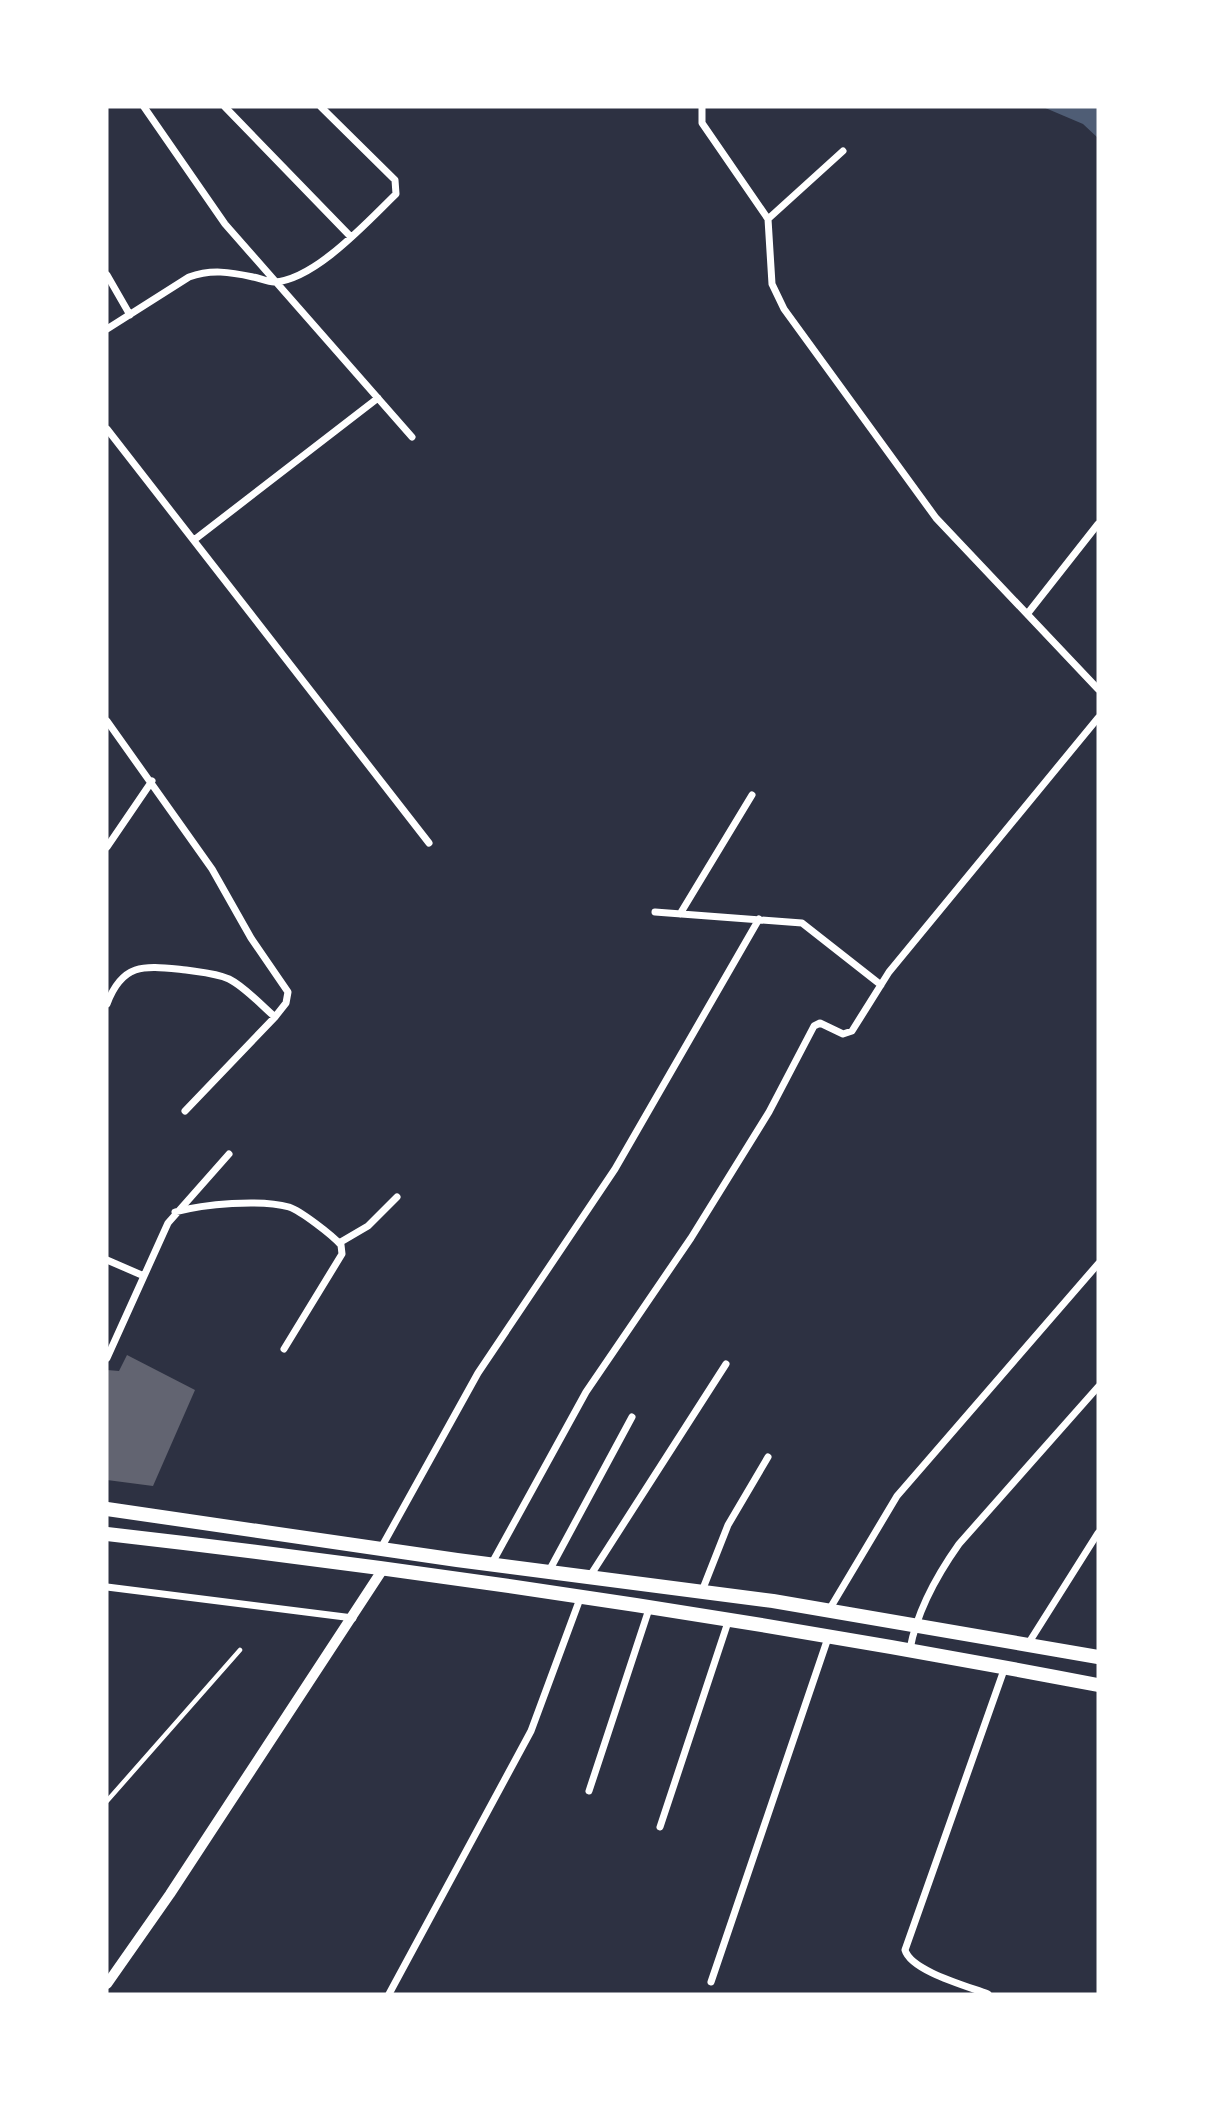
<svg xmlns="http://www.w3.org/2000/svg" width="1205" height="2101" viewBox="0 0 1205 2101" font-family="Bitter,serif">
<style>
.water{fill:#4f5d75}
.building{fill:#626471}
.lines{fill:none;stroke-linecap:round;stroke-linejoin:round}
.service{stroke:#fff;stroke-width:4.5}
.minor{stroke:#fff;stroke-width:7}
.tertiary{stroke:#fff;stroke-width:10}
.trunk{stroke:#fff;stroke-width:14}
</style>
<rect width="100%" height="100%" fill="#2d3142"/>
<!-- water -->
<path class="water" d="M1043,107H1098V138L1083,124Z"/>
<!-- building -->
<path class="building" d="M127,1355L195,1390L153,1486L107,1480V1370L119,1371Z"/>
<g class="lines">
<!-- service -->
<path class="service" d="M107,1801L240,1650"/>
<!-- minor -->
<path class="minor" d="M144,107L225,224L412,437
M225,107L351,237
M702,107V123L768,219L772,284L784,309L936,518L1098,689
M768,219L843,151
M107,275L130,315
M107,329L189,277C211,269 230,272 253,277C259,278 268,282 274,282C315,280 368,221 396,194L395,180L321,107
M107,429L429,843
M194,540L378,398
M1028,613L1098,524
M107,721L212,869L251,938L288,992L286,1003L275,1017L185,1111
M107,847L152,781
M655,912L802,923L881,985
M680,914L752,795
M107,1004C123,961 146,966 186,970C199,972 216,973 229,979C245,987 261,1005 275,1017
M175,1212C204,1204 260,1199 289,1207C301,1211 332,1235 341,1245L342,1254L284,1349
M339,1243L368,1226L397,1197
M107,1260L144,1276
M107,1358L168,1223L229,1154
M381,1548L478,1373L615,1169L759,919
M492,1563L586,1392L691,1238L769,1112L814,1026L820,1023L843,1034L852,1031L889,972L1098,718
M549,1571L632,1417
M590,1576L726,1364
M107,1587L353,1618
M702,1591L728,1525L768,1457
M829,1610L897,1496L1098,1264
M1028,1644L1098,1533
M910,1649C917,1611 937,1575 959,1544L1098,1387
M589,1791L650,1606
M660,1827L729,1619
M711,1982L829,1635
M389,1994L531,1731L581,1596
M988,1994C967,1986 911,1971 905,1950L1005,1667"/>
<!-- tertiary -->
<path class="tertiary" d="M107,1984L170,1894L383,1569"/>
<!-- trunk -->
<path class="trunk" d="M107,1509L457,1560L773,1601L1098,1657
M107,1534C439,1572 770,1622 1098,1685"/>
</g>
<!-- border -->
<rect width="1205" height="2101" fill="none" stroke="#ffffff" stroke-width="217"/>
</svg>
